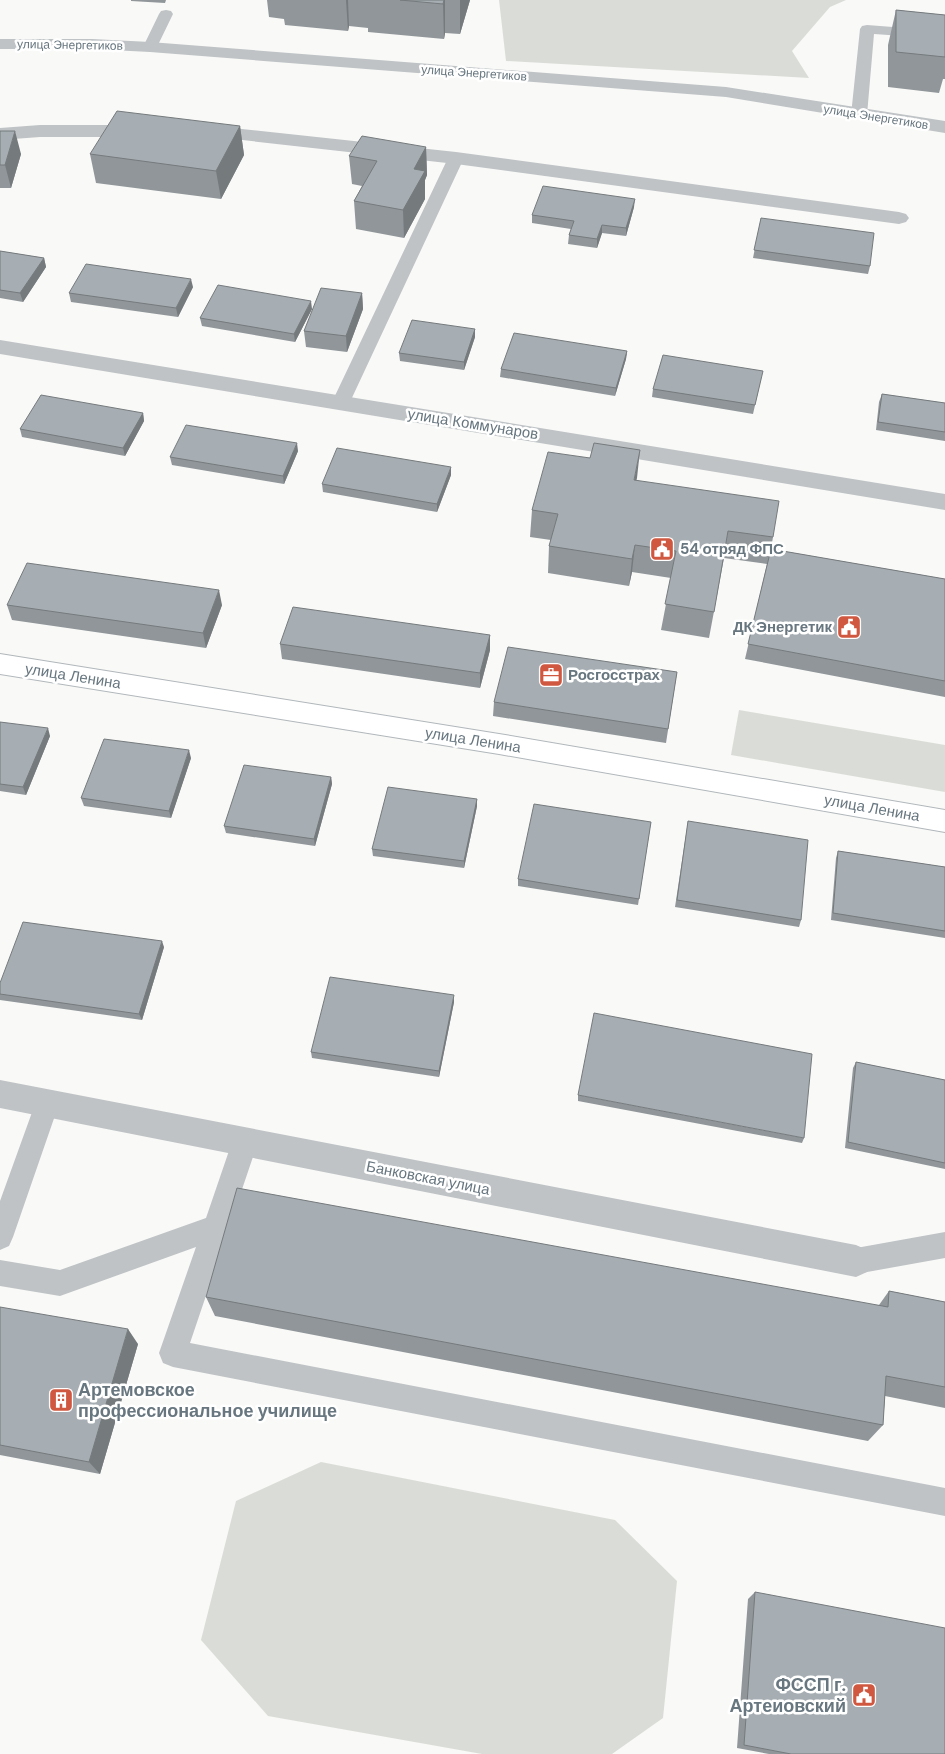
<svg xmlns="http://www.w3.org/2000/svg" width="945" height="1754" viewBox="0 0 945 1754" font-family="'DM Sans',sans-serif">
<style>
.green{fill:#daddd7}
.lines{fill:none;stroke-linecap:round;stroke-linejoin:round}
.secondary-casing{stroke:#b1b7bb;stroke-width:2}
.lane{fill:#bfc3c6;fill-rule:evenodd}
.street{fill:#bfc3c6;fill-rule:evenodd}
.secondary{fill:#fff;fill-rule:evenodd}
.wall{fill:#90969a}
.shaded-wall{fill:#757a7d}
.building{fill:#a7aeb3;stroke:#757a7d}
.labels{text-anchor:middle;stroke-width:5;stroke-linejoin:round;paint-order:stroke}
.far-street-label{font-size:12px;fill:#67767f;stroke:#fff}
.street-label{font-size:15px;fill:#67767f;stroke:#fff}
.poi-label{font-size:15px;font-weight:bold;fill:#67767f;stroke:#fff;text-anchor:start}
.near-poi-label{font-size:18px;font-weight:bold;fill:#67767f;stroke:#fff;text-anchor:start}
</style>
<rect width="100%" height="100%" fill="#f9f9f7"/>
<!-- green -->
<path class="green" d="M499,0H846L830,7L792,51L809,78L506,61Z
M739,710L945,745V792L731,755Z
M321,1462L615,1520L677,1581L663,1718L612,1754H482L268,1716L201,1640L236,1501Z"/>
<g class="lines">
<defs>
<path id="secondary" d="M0,654L499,734L945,810V832L499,754L0,674Z"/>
</defs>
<!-- secondary casing -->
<use href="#secondary" class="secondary-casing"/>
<!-- lane -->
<path class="lane" d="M166,10L171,11L173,14L157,47L155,50H145L143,47L159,14L161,11Z
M867,25L945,31V39L874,34L867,115L864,118H854L851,115L860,29L862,26Z
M456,153L461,155L464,158L350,402L347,406L341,408L335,406L332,402L448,158L451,155Z
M47,1093L56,1096L59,1104L13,1237L9,1246L0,1250V1201L35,1104L38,1096Z
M245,1130L254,1134L258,1142L190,1343L945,1488V1516L173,1367L163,1363L159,1353L196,1247L60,1296L0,1286V1260L60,1270L206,1218L232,1142L236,1134Z
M945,1232V1258L856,1274L847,1270L843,1261L847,1252L856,1248Z"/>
<!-- street -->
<path class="street" d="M0,39H92L150,42L726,87L945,121V133L726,97L150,52L92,49H0Z
M40,125H141L148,127L150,131L148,135L141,137H40L0,140V128Z
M204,125L456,152L899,212L906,214L909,218L906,222L899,224L456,164L197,135L195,131L197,127Z
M0,340L945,494V510L0,354Z
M0,1080L856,1245L867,1250L872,1261L867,1272L856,1277L0,1108Z"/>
<!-- secondary -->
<use href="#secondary" class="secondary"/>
</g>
<!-- wall -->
<path class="wall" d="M131,0H166L165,3L131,1Z
M267,0H470L460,34L445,33L444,39L368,32V28L349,26L348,31L285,25L284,19L269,17Z
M896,10L945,15V79H943L939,93L888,87V45Z
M240,126L244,155L221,199L96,183L90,154Z
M0,131L21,154L11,188H0Z
M426,147L427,175L425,180V199L404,238L356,229L354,201L362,186L352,184L349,156Z
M634,207L626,236L602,233L597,248L568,244L569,235L571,229L532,223V215Z
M761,218L870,266L868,274L753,258Z
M0,251L44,258L46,267L23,302L0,298Z
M193,287L178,317L71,302L69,293Z
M362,293L363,309L347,352L306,347L304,331Z
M312,309L295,342L202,326L200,318Z
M475,329V337L464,370L400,361L399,353Z
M627,351L626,359L615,396L500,377L501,369Z
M761,379L753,414L652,397L653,389Z
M882,394L945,403V441L876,430L879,402Z
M143,413L144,421L125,456L22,437L20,429Z
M298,451L284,484L172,465L170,457Z
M451,475L437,512L323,492L322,484Z
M637,480L773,537L771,549L945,579V697L745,659L767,564L724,558L709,638L661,630L671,578L632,572L629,586L548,573L549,546L551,540L530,537L532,510Z
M7,605H222L206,648L12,620Z
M490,635V650L480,688L282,659L280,644Z
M677,672L666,743L493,716L494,702Z
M0,722L50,736L26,795L0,791Z
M191,758L171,818L84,806L81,798Z
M331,777L332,784L315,846L226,833L224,826Z
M477,799V806L464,868L373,856L372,849Z
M688,821L801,920L799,927L675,907Z
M651,822L638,905L518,886V879Z
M838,851L945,867V938L831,920L836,858Z
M164,947L142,1020L0,1000V994Z
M454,1002L439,1077L312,1058L311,1052Z
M856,1062L945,1080V1169L845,1148L853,1068Z
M578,1095L804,1138L802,1143L578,1101Z
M889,1291L945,1302V1408L885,1396L883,1425L868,1441L215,1316L206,1297L879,1305Z
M0,1307L138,1344L100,1474L0,1455Z
M755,1592L945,1754H769L737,1748L748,1599Z"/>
<!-- shaded-wall -->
<path class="shaded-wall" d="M346,0H348L349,26L348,31Z
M444,0H445V33L444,39L443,4Z
M460,0H470L460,34Z
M240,126L244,155L221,199L216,171Z
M15,131L21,154L11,188L5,165Z
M426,147L427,175L425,180V199L404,238L403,210L414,169Z
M635,199L634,207L626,236V228Z
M602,225V233L597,248V239Z
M44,258L46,267L23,302L20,293Z
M191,279L193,287L178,317L176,308Z
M362,293L363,309L347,352L346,336Z
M311,301L312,309L295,342L294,334Z
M475,329V337L464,370V362Z
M627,351L626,359L615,396L616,388Z
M143,413L144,421L125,456L123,448Z
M297,443L298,451L284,484L283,476Z
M640,450L637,478L630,507L634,480Z
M451,467V475L437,512V504Z
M635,545L632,572L629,586L632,559Z
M219,590L222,605L206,648L203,633Z
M490,635V650L480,688V673Z
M48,728L50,736L26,795L23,787Z
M189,750L191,758L171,818L169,811Z
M331,777L332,784L315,846L314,839Z
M477,799V806L464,868V861Z
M162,941L164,947L142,1020L139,1014Z
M454,995V1002L439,1077V1071Z
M128,1329L138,1344L100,1474L89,1462Z"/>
<!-- building -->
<path class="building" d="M400,0H444L443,4Z
M896,10L945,15V57L896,52Z
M117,111L240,126L216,171L90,154Z
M0,131H15L5,165H0Z
M362,136L426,147L414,169L425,171L403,210L354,201L377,161L349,156Z
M543,186L635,199L626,228L602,225L597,239L569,235L574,221L532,215Z
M761,218L874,233L870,266L754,250Z
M0,251L44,258L20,293L0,290Z
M86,264L191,279L176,308L69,293Z
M218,285L311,301L294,334L200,318Z
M321,288L362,293L346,336L304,331Z
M412,320L475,329L464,362L399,353Z
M514,333L627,351L616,388L501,369Z
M663,355L763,371L755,405L653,389Z
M882,394L945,403V432L878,422Z
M41,395L143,413L123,448L20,429Z
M186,425L297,443L283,476L170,457Z
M594,443L640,450L634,480L779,501L773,537L728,531L714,612L665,604L676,551L635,545L632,559L549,546L558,514L532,510L548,452L590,458Z
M337,448L451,467L437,504L322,484Z
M771,549L945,579V681L748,644Z
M27,563L219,590L203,633L7,605Z
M293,607L490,635L480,673L280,644Z
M508,647L677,672L668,729L494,702Z
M0,722L48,728L23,787L0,784Z
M104,739L189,750L169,811L81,798Z
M244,765L331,777L314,839L224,826Z
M388,787L477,799L464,861L372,849Z
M534,804L651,822L639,899L518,879Z
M688,821L808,840L801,920L677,900Z
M838,851L945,867V931L833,913Z
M23,922L162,941L139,1014L0,994V983Z
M330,977L454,995L439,1071L311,1052Z
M594,1013L812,1054L804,1138L578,1095Z
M856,1062L945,1080V1163L848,1142Z
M237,1188L888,1307L889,1291L945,1302V1387L886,1376L883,1425L206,1297Z
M0,1307L128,1329L89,1462L0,1445Z
M755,1592L945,1628V1754H791L744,1745Z"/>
<!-- icons -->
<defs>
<symbol id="civic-square" viewBox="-11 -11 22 22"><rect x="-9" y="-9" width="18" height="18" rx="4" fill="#d05840" stroke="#fff"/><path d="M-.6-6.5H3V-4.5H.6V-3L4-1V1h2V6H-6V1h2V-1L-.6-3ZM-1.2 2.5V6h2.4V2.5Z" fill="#fff"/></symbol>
<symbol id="office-square" viewBox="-11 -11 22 22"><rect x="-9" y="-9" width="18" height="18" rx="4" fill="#d05840" stroke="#fff"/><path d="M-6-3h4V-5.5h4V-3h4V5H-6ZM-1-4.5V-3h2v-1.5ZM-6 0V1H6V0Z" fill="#fff"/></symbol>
<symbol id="building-square" viewBox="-11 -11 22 22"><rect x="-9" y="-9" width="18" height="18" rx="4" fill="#d05840" stroke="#fff"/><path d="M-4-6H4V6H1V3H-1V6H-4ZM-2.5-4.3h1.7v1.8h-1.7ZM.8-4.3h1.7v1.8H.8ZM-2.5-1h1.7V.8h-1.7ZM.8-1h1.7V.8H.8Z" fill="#fff"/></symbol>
</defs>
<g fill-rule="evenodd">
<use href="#civic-square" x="648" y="535" width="28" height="28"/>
<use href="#civic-square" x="835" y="613" width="28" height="28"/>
<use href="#office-square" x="537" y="661" width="28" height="28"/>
<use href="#building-square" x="47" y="1386" width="28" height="28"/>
<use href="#civic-square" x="850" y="1681" width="28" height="28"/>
</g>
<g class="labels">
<!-- far-street labels -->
<g class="far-street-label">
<text transform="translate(70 45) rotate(1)" y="4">улица Энергетиков</text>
<text transform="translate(474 73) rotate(4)" y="4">улица Энергетиков</text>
<text transform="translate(876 117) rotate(9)" y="4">улица Энергетиков</text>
</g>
<!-- street labels -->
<g class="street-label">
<text transform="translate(473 424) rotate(9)" y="5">улица Коммунаров</text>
<text transform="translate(73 676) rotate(9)" y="5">улица Ленина</text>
<text transform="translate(473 740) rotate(9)" y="5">улица Ленина</text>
<text transform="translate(872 808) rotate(10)" y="5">улица Ленина</text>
<text transform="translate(428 1178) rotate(11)" y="5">Банковская улица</text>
</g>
<!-- poi labels -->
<g class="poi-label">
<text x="680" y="554">54 отряд ФПС</text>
<text x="832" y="632" text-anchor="end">ДК Энергетик</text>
<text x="568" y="680">Росгосстрах</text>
</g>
<!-- near-poi labels -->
<g class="near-poi-label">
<text x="78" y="1396">Артемовское<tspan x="78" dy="21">профессиональное училище</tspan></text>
<text x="846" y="1691" text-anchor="end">ФССП г.<tspan x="846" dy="21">Артеиовский</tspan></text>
</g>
</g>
</svg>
